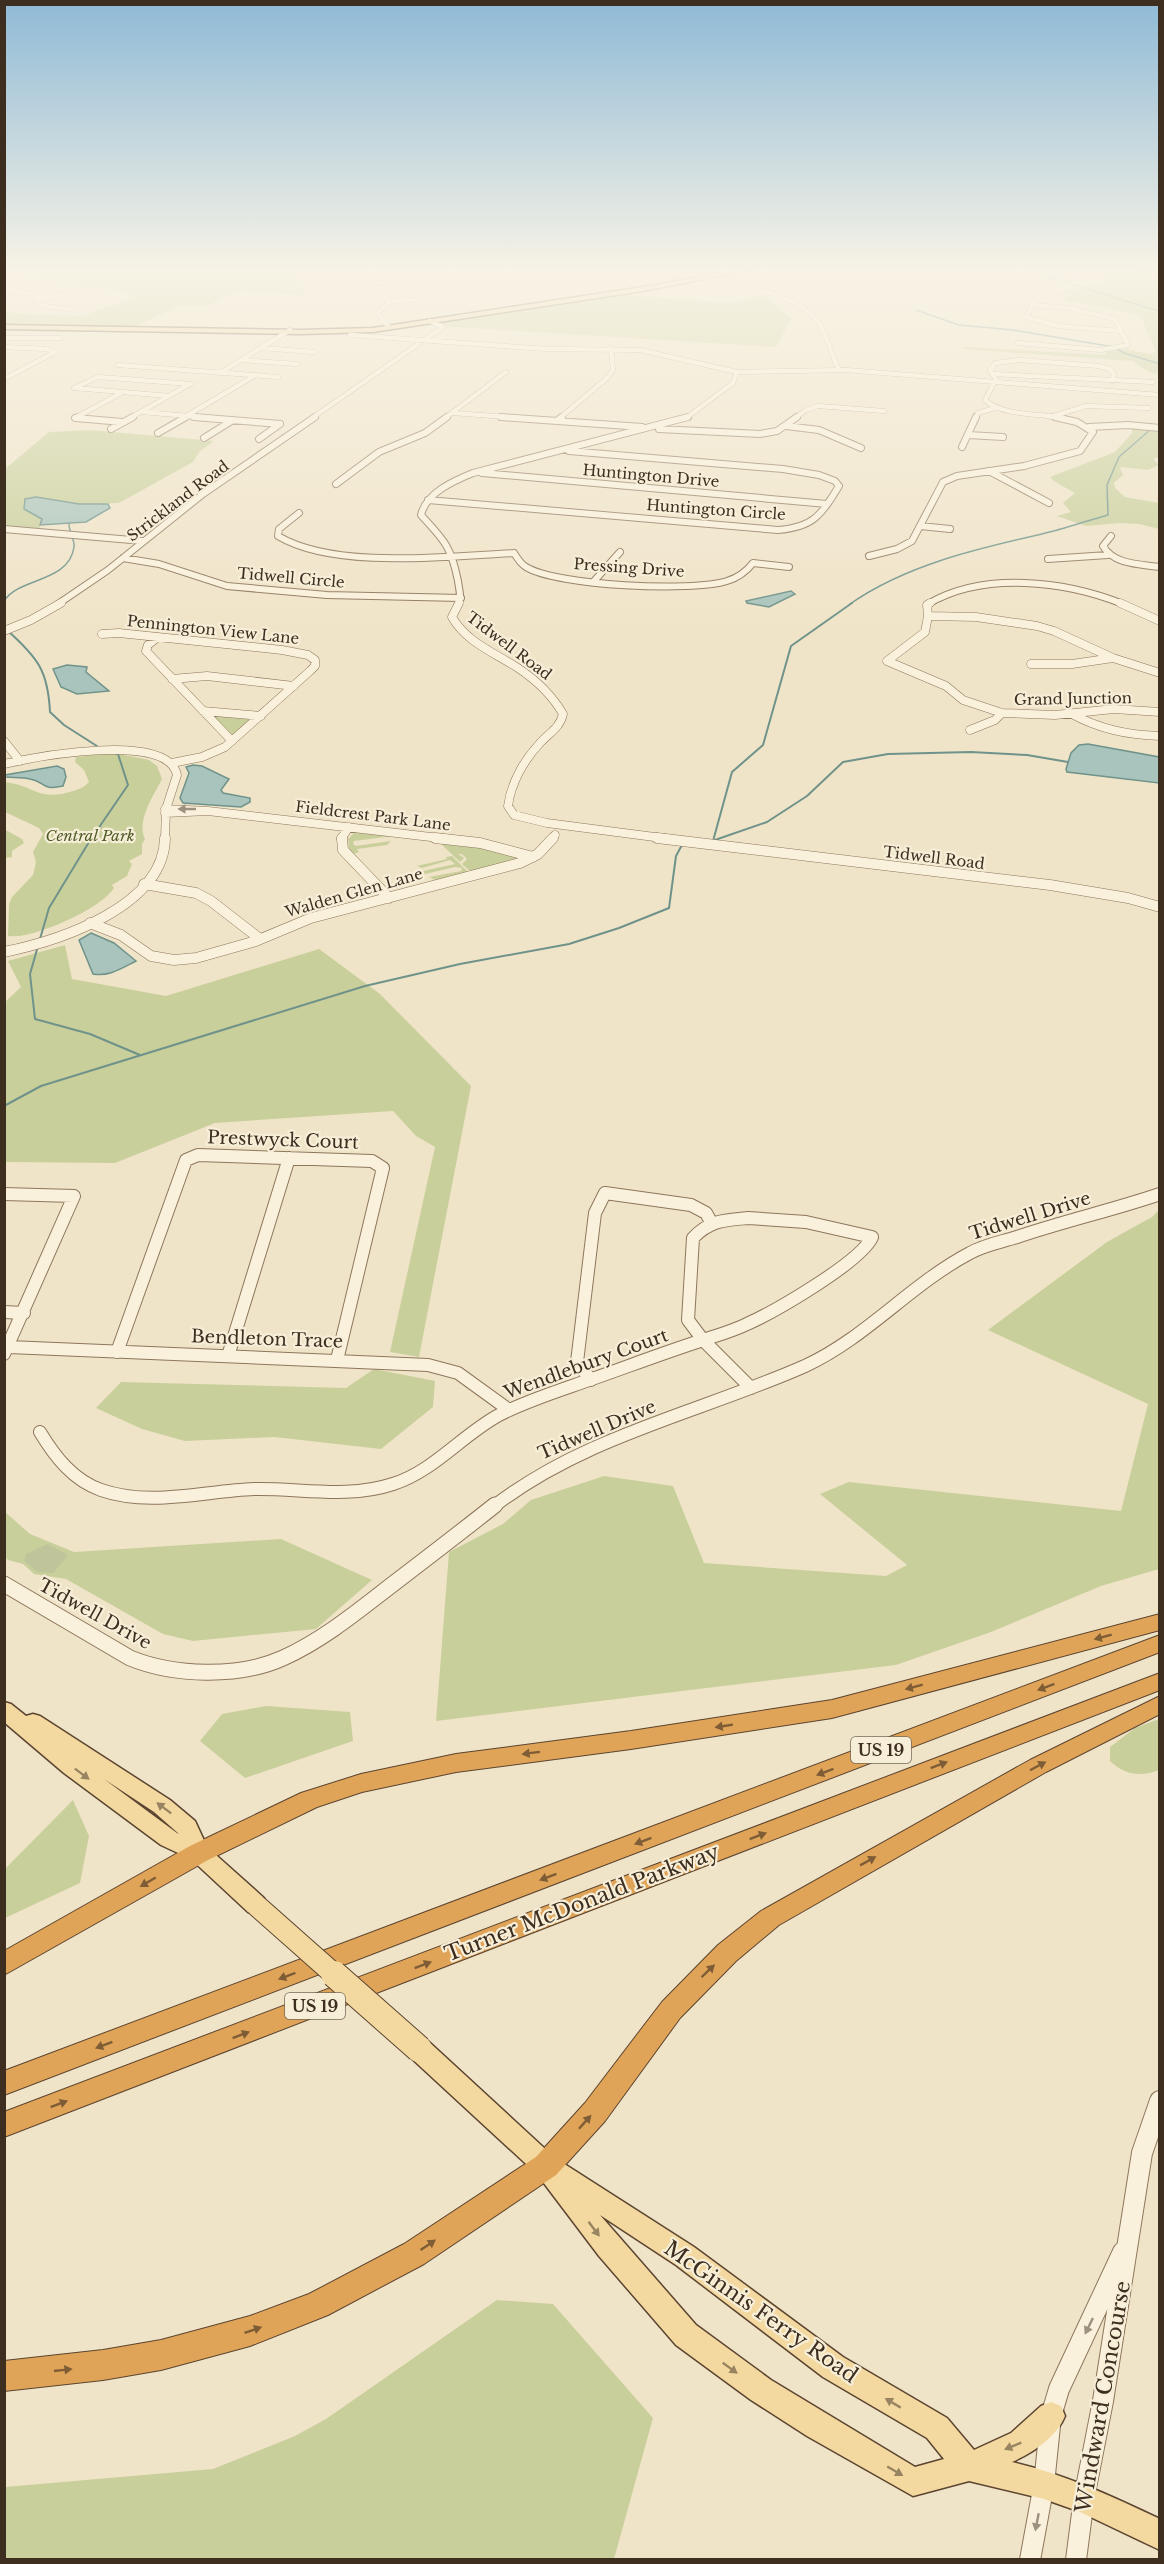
<svg xmlns="http://www.w3.org/2000/svg" width="1164" height="2564" viewBox="0 0 1164 2564" font-family="'Libre Baskerville',serif">
<style>
.green{fill:#c9cf9b}
.cemetery{fill:#bfc49a}
.water{fill:#a9c4bc;stroke:#6f938a;stroke-width:1.5}
.lines{fill:none;stroke-linecap:round;stroke-linejoin:round}
.stream-far1{stroke:#6f938a;stroke-width:1.5}
.stream{stroke:#6f938a;stroke-width:2}
.minor-far6-casing{stroke:#8d765c;stroke-width:5}
.minor-far5-casing{stroke:#8d765c;stroke-width:8}
.minor-far4-casing{stroke:#8d765c;stroke-width:9}
.minor-far3-casing{stroke:#8d765c;stroke-width:11}
.minor-far2-casing{stroke:#8d765c;stroke-width:14}
.minor-far1-casing{stroke:#8d765c;stroke-width:17}
.minor-casing{stroke:#8d765c;stroke-width:22}
.major-casing{stroke:#5b4430;stroke-width:3}
.highway-casing{stroke:#5b4430;stroke-width:2}
.minor-far6{stroke:#faf1dc;stroke-width:4.5}
.minor-far5{stroke:#faf1dc;stroke-width:6}
.minor-far4{stroke:#faf1dc;stroke-width:8}
.minor-far3{stroke:#faf1dc;stroke-width:10}
.minor-far2{stroke:#faf1dc;stroke-width:12}
.minor-far1{stroke:#faf1dc;stroke-width:15}
.minor{stroke:#faf1dc;stroke-width:20}
.major{fill:#f3d9a0;fill-rule:evenodd}
.highway{fill:#e0a458;fill-rule:evenodd}
.major-bridge-far1-casing{stroke:#5b4430;stroke-width:23;stroke-linecap:butt}
.major-bridge-casing{stroke:#5b4430;stroke-width:28;stroke-linecap:butt}
.major-bridge-far1{stroke:#f3d9a0;stroke-width:21}
.major-bridge{stroke:#f3d9a0;stroke-width:26}
.oneway{fill:#9c907e}
.oneway2{fill:#7e5d36}
.oneway3{fill:#988460}
.labels{text-anchor:middle;stroke-width:4.5;stroke-linejoin:round;paint-order:stroke}
.far-street-label{font-size:15px;fill:#3d2e20;stroke:#f7eed8}
.far-park-label{font-size:15px;font-style:italic;fill:#4d5a26;stroke:#f7eed8}
.shield{fill:#f7eed8;stroke:#756857;stroke-width:1.5}
.shield-label{font-size:16px;font-weight:bold;fill:#3d2e20}
.street-label{font-size:18px;fill:#3d2e20;stroke:#f7eed8}
.near-street-label{font-size:21px;fill:#3d2e20;stroke:#f7eed8}
</style>
<rect width="100%" height="100%" fill="#f0e4c8"/>
<!-- green -->
<path class="green" d="M5,269H327L293,278L307,296L239,290L207,306H179L136,326H5V310L17,314L83,316L136,296L114,290L77,286L5,271Z
M1093,269H1159V374L1151,373L1132,361L962,349L965,347L1106,355L1105,352L1125,349L1150,354L1156,352L1141,317L1118,310L1061,300L1072,295L1060,292C1079,285 1090,291 1106,279Z
M611,294L731,303L764,295L791,319L776,347L422,325Z
M1132,427L1159,429V457L1153,459L1159,465L1148,470L1120,467L1123,475L1114,483L1115,488L1125,497L1159,503V529L1139,524L1120,523L1086,526L1057,516L1071,512L1063,503L1075,493L1055,482L1050,477L1115,452L1132,433Z
M90,430L214,441L199,452L193,462L119,503L57,506L43,516L39,530L5,526V469L49,432Z
M212,715L254,716L237,733L232,734Z
M114,753L149,760L157,766L162,779C154,795 136,821 145,839L142,844V854L129,861L132,864L127,876L112,885L114,888C101,909 32,940 8,936L9,904L12,897L33,875L36,862L33,852L43,834L39,828L5,812V782C36,786 38,802 73,791C80,789 83,788 89,782L84,770L75,762L76,757Z
M4,829L22,839L24,843L12,851V857L5,858Z
M356,831L393,836L354,841L353,844L356,846L391,841L387,845L357,849L359,852L353,854L349,848L348,839Z
M439,842L464,844L519,858L516,860L471,872L462,864L467,859L462,854H458L464,858L460,862Z
M452,856L469,873L435,880L429,877L461,871L462,868L455,867L425,874L423,871L455,864L450,860L422,868L417,866L447,859L446,857Z
M65,945L72,979L166,996L319,949L380,994L471,1086L419,1357L390,1352L435,1147L416,1136L393,1111L215,1123L115,1163L5,1162V1002L21,987L8,961Z
M1159,1210V1569L1101,1586L991,1632L896,1665L436,1721L449,1552L503,1524L531,1500L604,1476L673,1486L704,1563L886,1576L907,1565L820,1494L849,1482L1121,1511L1148,1404L988,1330L1107,1242L1152,1217Z
M374,1369L435,1381L433,1407L381,1449L274,1437L185,1441L142,1429L96,1408L121,1382L346,1388Z
M4,1511L30,1534L74,1552L281,1539L372,1580L316,1629L193,1641L163,1634L66,1579L34,1574L23,1564L8,1560L5,1557Z
M266,1706L350,1712L353,1741L245,1778L200,1741L222,1714Z
M1159,1719V1770C1141,1777 1124,1775 1110,1761V1747L1135,1728Z
M73,1800L89,1836L80,1883L5,1918V1869Z
M497,2300L553,2304L653,2418L614,2559H5V2487L213,2469L295,2436L326,2419Z"/>
<!-- cemetery -->
<path class="cemetery" d="M48,1544L68,1555L53,1573L38,1572L24,1561L26,1554Z"/>
<!-- water -->
<path class="water" d="M36,497L79,504H108L110,508L86,522L40,525L42,519L24,509L25,499Z
M791,591L795,594L769,607L747,603L746,601Z
M67,665L87,667L86,672L109,691L77,694L61,687L53,669Z
M1088,744L1159,757V783L1067,772L1066,769L1071,753L1079,745Z
M193,765L202,766L229,779L221,790L223,793L250,798V802L241,807L183,803L180,798L189,773L186,767Z
M57,766L64,769L66,777L63,786C41,791 46,782 30,779C22,777 13,778 5,777V775Z
M91,933L114,943L136,961C122,968 109,977 93,974L79,940Z"/>
<g class="lines">
<!-- stream-far1 -->
<path class="stream-far1" d="M1023,270C1070,281 1113,299 1160,311
M126,272L130,269
M916,310L959,325L1013,330L1114,347L1124,353L1160,364
M4,601C19,577 69,583 74,547C75,540 69,532 69,524
M850,604C906,565 976,549 1042,534C1064,529 1086,521 1108,515L1107,485L1119,457L1151,429"/>
<!-- stream -->
<path class="stream" d="M8,631C38,658 48,671 50,712L64,725L100,748
M712,841L767,822L807,796L843,762L888,754L971,752L1027,755L1068,762
M713,841L732,772L763,745L791,646L852,603
M40,939L49,908L89,842L128,785L118,754L115,753
M38,946L30,974L35,1019L90,1034L140,1055
M4,1106L41,1086L365,986L460,964L569,944L619,928L669,908L676,856L683,843"/>
<defs>
<path id="minor-far6" d="M377,269L371,276L374,285L372,290L391,301L377,313L388,326
M719,269L735,271
M1078,269L1071,286L1036,298L1026,317L1058,326L1121,331
M703,277C735,284 800,294 819,323C828,337 831,355 839,370
M373,283L435,282L461,269
M4,288L31,294L44,306L70,309
M38,298L65,295
M391,301L416,300
M350,335L547,349L640,350L737,372L733,383L686,418
M4,338H60
M1018,343L1101,350L1128,345L1115,319L1069,308L1032,305
M4,347L46,349L55,352L4,379
M261,348L314,352
M241,360L297,364
M118,365L278,377
M737,372L846,370L1160,395
M220,373L290,330
M993,374L1153,382
M74,388L98,377L191,384
M75,388L169,396
M142,412L212,418
M453,413L521,418
M1050,417L1086,406L1149,408
M75,418L121,393
M130,418L190,384
M183,418L256,375
M312,418L443,327L430,321
M445,418L506,372
M560,418L607,378L613,370L611,349
M795,418L806,410L818,406L884,411
M976,418L978,413L995,408
M1063,418C1039,413 1005,417 985,400L996,379L990,371L995,363L1019,360L1099,366L1110,369L1114,374L1112,381"/>
<path id="minor-far5" d="M194,417L280,424
M501,417L642,427
M75,418L78,417
M76,418L122,422
M558,420L562,417
M786,426L819,430L861,448
M1089,427L1128,425L1160,428
M111,429L133,417
M659,429L760,434L777,431L797,417
M158,433L186,417
M968,435L1003,437
M204,438L233,420
M259,439L280,424
M962,447L976,417
M989,471L1049,503
M482,473L827,504
M336,484L379,452L425,433L447,417
M428,500L778,530C814,527 821,515 839,486L835,481L819,475L783,469L569,451
M299,513L279,529L278,536C335,570 448,556 514,553
M920,526L950,529
M4,529L143,541
M1111,536L1103,546C1114,565 1140,564 1160,567
M514,553C517,558 521,564 526,567C557,586 692,592 727,581C737,578 746,572 753,563L789,567
M869,556L897,549L912,541L943,482L957,476L1024,466L1080,451L1093,432L1077,422L1055,417
M123,558L159,564L227,586L327,595L461,598
M1048,559L1108,555
M595,580L620,552
M58,604L108,570L203,494L315,417
M458,604C462,596 459,590 458,581C451,546 444,540 421,515C426,493 453,481 473,473L688,417
M928,604C984,571 1065,581 1123,604"/>
<path id="minor-far4" d="M459,603L452,617C466,642 495,653 518,668C536,680 552,695 563,714C560,728 549,733 540,743C524,760 511,783 508,806L514,815L547,823L670,839
M930,603L927,605L928,616L925,632L887,661L946,686L963,700L1002,713L1055,715L1114,709L1160,712
M1120,603L1160,621
M928,616L976,617L1037,626L1054,631L1113,658L1160,673
M4,631L31,620L61,603
M102,634L119,633L282,650L308,655L315,660V666L310,671L225,747L202,757L172,763
M158,637L148,645L146,651L232,741
M1031,664H1072L1113,658
M172,679L207,676L294,686
M203,711L261,716
M1070,713C1099,729 1127,735 1160,736
M970,730L995,720L1002,713
M4,741L20,761
M4,764C35,757 168,731 177,775L166,809L165,839
M165,809L208,811L165,813
M208,811L448,839
M341,839L349,827
M551,839L555,835"/>
<path id="minor-far3" d="M342,838L343,850L389,898
M435,838L480,843L533,857
M657,838L1050,885L1128,898L1160,907
M144,884L196,893L211,901L260,939
M90,923L121,935L151,956L174,960L196,958L256,941L311,918L520,863L538,854L553,838
M4,952C58,941 164,907 165,838"/>
<path id="minor-far2" d="M4,1194L74,1196L4,1354
M748,1218L806,1222L872,1237C861,1262 774,1312 747,1324C733,1331 718,1335 703,1340L688,1320L693,1238C710,1220 725,1220 748,1218Z
M4,1312L24,1313
M703,1340L751,1388
M9,1347L428,1365L458,1373L509,1410
M117,1352L186,1160L198,1155L372,1161L383,1168L337,1360
M228,1356L289,1158
M591,1380L577,1362L595,1213L605,1193L691,1205L706,1213L711,1222
M40,1432C55,1457 73,1480 101,1490C150,1507 204,1491 254,1489C300,1488 348,1499 393,1484C434,1471 462,1435 499,1415C528,1400 561,1390 592,1379C629,1366 666,1352 703,1340
M493,1507C584,1436 701,1412 805,1366C866,1338 911,1284 970,1253C984,1245 1001,1242 1017,1237C1064,1221 1113,1210 1160,1194"/>
<path id="minor-far1" d="M4,1584L130,1658C174,1676 239,1678 283,1658C323,1640 358,1611 393,1584C427,1558 461,1532 495,1505"/>
<path id="minor" d="M1030,2560L1044,2484L1051,2416L1059,2389L1123,2252
M1076,2560L1084,2498L1103,2401L1142,2153L1160,2101"/>
<path id="major" d="M741,269H755L643,291L373,332L300,334L4,329V325L300,330L373,328L643,287Z
M1135,269H1160V272L1138,271Z
M4,1702L11,1704L26,1716L33,1714L40,1716L170,1800L195,1821L207,1847L264,1898L267,1905L264,1912L256,1914L248,1912L191,1859L161,1845L64,1773L4,1722ZM104,1779L154,1812L179,1834L177,1833Z
M419,2038L428,2041L555,2158L694,2247L843,2357L947,2418L974,2450L1011,2433L1041,2406L1051,2402L1061,2406L1065,2416C1056,2438 1032,2453 1012,2462C1065,2474 1111,2496 1160,2519V2550L1078,2511L1044,2499L969,2481L913,2496L807,2436L751,2400L676,2345L599,2256L537,2174L410,2057L407,2049L410,2041ZM600,2215L676,2265L823,2377L927,2438L944,2459L915,2467L771,2380L696,2325Z"/>
<path id="highway" d="M1160,1614V1630L832,1718L631,1749L456,1772L362,1792L317,1807L208,1860L4,1975V1951L190,1846L301,1793L361,1774L456,1754L631,1731L832,1700Z
M1160,1635V1652L4,2095V2071Z
M1160,1673V1690L4,2137V2112Z
M1160,1696V1714L1046,1772L779,1925L736,1961L680,2018L605,2121L556,2175L424,2264L328,2315L250,2346L161,2370L103,2380L4,2391V2361L103,2350L161,2340L250,2316L309,2294L404,2244L536,2157L585,2103L662,2002L718,1945L761,1911L1030,1760Z"/>
</defs>
<!-- minor-far6 casing -->
<use href="#minor-far6" class="minor-far6-casing"/>
<!-- minor-far5 casing -->
<use href="#minor-far5" class="minor-far5-casing"/>
<!-- minor-far4 casing -->
<use href="#minor-far4" class="minor-far4-casing"/>
<!-- minor-far3 casing -->
<use href="#minor-far3" class="minor-far3-casing"/>
<!-- minor-far2 casing -->
<use href="#minor-far2" class="minor-far2-casing"/>
<!-- minor-far1 casing -->
<use href="#minor-far1" class="minor-far1-casing"/>
<!-- minor casing -->
<use href="#minor" class="minor-casing"/>
<!-- major casing -->
<use href="#major" class="major-casing"/>
<!-- highway casing -->
<use href="#highway" class="highway-casing"/>
<!-- minor-far6 -->
<use href="#minor-far6" class="minor-far6"/>
<!-- minor-far5 -->
<use href="#minor-far5" class="minor-far5"/>
<!-- minor-far4 -->
<use href="#minor-far4" class="minor-far4"/>
<!-- minor-far3 -->
<use href="#minor-far3" class="minor-far3"/>
<!-- minor-far2 -->
<use href="#minor-far2" class="minor-far2"/>
<!-- minor-far1 -->
<use href="#minor-far1" class="minor-far1"/>
<!-- minor -->
<use href="#minor" class="minor"/>
<!-- major -->
<use href="#major" class="major"/>
<!-- highway -->
<use href="#highway" class="highway"/>
<defs>
<path id="major-bridge-far1" d="M256,1905L335,1975"/>
<path id="major-bridge" d="M334,1974L419,2049"/>
</defs>
<!-- major-bridge-far1 casing -->
<use href="#major-bridge-far1" class="major-bridge-far1-casing"/>
<!-- major-bridge casing -->
<use href="#major-bridge" class="major-bridge-casing"/>
<!-- major-bridge-far1 -->
<use href="#major-bridge-far1" class="major-bridge-far1"/>
<!-- major-bridge -->
<use href="#major-bridge" class="major-bridge"/>
</g>
<!-- one-way arrows -->
<defs><path id="oneway-solid" d="M-6-.8H1V-3.2L6.5 0L1 3.2V.8H-6Z" transform="scale(1.5)"/></defs>
<g class="oneway">
<use href="#oneway-solid" transform="translate(187 809) rotate(-180)"/>
<use href="#oneway-solid" transform="translate(1089 2326) rotate(116)"/>
<use href="#oneway-solid" transform="translate(1037 2522) rotate(101)"/>
</g>
<g class="oneway2">
<use href="#oneway-solid" transform="translate(1103 1637) rotate(165)"/>
<use href="#oneway-solid" transform="translate(914 1687) rotate(165)"/>
<use href="#oneway-solid" transform="translate(1046 1687) rotate(159)"/>
<use href="#oneway-solid" transform="translate(724 1726) rotate(171)"/>
<use href="#oneway-solid" transform="translate(531 1753) rotate(173)"/>
<use href="#oneway-solid" transform="translate(939 1765) rotate(-21)"/>
<use href="#oneway-solid" transform="translate(1038 1766) rotate(-28)"/>
<use href="#oneway-solid" transform="translate(825 1772) rotate(159)"/>
<use href="#oneway-solid" transform="translate(758 1836) rotate(-21)"/>
<use href="#oneway-solid" transform="translate(643 1841) rotate(159)"/>
<use href="#oneway-solid" transform="translate(868 1861) rotate(-29)"/>
<use href="#oneway-solid" transform="translate(548 1877) rotate(159)"/>
<use href="#oneway-solid" transform="translate(148 1882) rotate(150)"/>
<use href="#oneway-solid" transform="translate(423 1965) rotate(-21)"/>
<use href="#oneway-solid" transform="translate(708 1971) rotate(-44)"/>
<use href="#oneway-solid" transform="translate(287 1976) rotate(159)"/>
<use href="#oneway-solid" transform="translate(241 2035) rotate(-21)"/>
<use href="#oneway-solid" transform="translate(104 2045) rotate(159)"/>
<use href="#oneway-solid" transform="translate(59 2104) rotate(-21)"/>
<use href="#oneway-solid" transform="translate(585 2122) rotate(-48)"/>
<use href="#oneway-solid" transform="translate(428 2245) rotate(-34)"/>
<use href="#oneway-solid" transform="translate(253 2330) rotate(-19)"/>
<use href="#oneway-solid" transform="translate(63 2370) rotate(-6)"/>
</g>
<g class="oneway3">
<use href="#oneway-solid" transform="translate(82 1774) rotate(37)"/>
<use href="#oneway-solid" transform="translate(164 1808) rotate(-143)"/>
<use href="#oneway-solid" transform="translate(594 2229) rotate(53)"/>
<use href="#oneway-solid" transform="translate(730 2368) rotate(36)"/>
<use href="#oneway-solid" transform="translate(893 2403) rotate(-149)"/>
<use href="#oneway-solid" transform="translate(1013 2446) rotate(158)"/>
<use href="#oneway-solid" transform="translate(895 2471) rotate(30)"/>
</g>
<!-- sky -->
<linearGradient id="sky" x2="0" y2="1"><stop stop-color="#8fbad6"/><stop offset="0.43" stop-color="#f8f3e6"/><stop offset="1" stop-color="#f8f3e6" stop-opacity="0"/></linearGradient>
<rect width="1164" height="628" fill="url(#sky)"/>
<g class="labels">
<!-- far-street labels -->
<g class="far-street-label">
<text transform="translate(651 476) rotate(5)" y="5">Huntington Drive</text>
<text transform="translate(178 501) rotate(-37)" y="5">Strickland Road</text>
<text transform="translate(716 510) rotate(4)" y="5">Huntington Circle</text>
<text transform="translate(629 568) rotate(4)" y="5">Pressing Drive</text>
<text transform="translate(291 578) rotate(5)" y="5">Tidwell Circle</text>
<text transform="translate(213 630) rotate(6)" y="5">Pennington View Lane</text>
<text transform="translate(509 646) rotate(37)" y="5">Tidwell Road</text>
<text transform="translate(1073 699) rotate(-1)" y="5">Grand Junction</text>
<text transform="translate(373 816) rotate(7)" y="5">Fieldcrest Park Lane</text>
<text transform="translate(934 858) rotate(7)" y="5">Tidwell Road</text>
<text transform="translate(354 893) rotate(-16)" y="5">Walden Glen Lane</text>
</g>
<!-- far-park labels -->
<g class="far-park-label">
<text x="90" y="841">Central Park</text>
</g>
<!-- shield labels -->
<g class="shield">
<rect x="851" y="1737" width="60" height="26" rx="4.5"/>
<rect x="285" y="1993" width="60" height="26" rx="4.5"/>
</g>
<g class="shield-label">
<text x="881" y="1756">US 19</text>
<text x="315" y="2012">US 19</text>
</g>
<!-- street labels -->
<g class="street-label">
<text transform="translate(283 1140) rotate(2)" y="6">Prestwyck Court</text>
<text transform="translate(1030 1216) rotate(-17)" y="6">Tidwell Drive</text>
<text transform="translate(267 1339) rotate(2)" y="6">Bendleton Trace</text>
<text transform="translate(586 1364) rotate(-20)" y="6">Wendlebury Court</text>
<text transform="translate(597 1430) rotate(-23)" y="6">Tidwell Drive</text>
<text transform="translate(95 1614) rotate(29)" y="6">Tidwell Drive</text>
</g>
<!-- near-street labels -->
<g class="near-street-label">
<text transform="translate(582 1903) rotate(-21)" y="7">Turner McDonald Parkway</text>
<text transform="translate(761 2312) rotate(35)" y="7">McGinnis Ferry Road</text>
<text transform="translate(1103 2397) rotate(-80)" y="7">Windward Concourse</text>
</g>
</g>
<!-- border -->
<rect width="1164" height="2564" fill="none" stroke="#3d2e20" stroke-width="12"/>
</svg>
